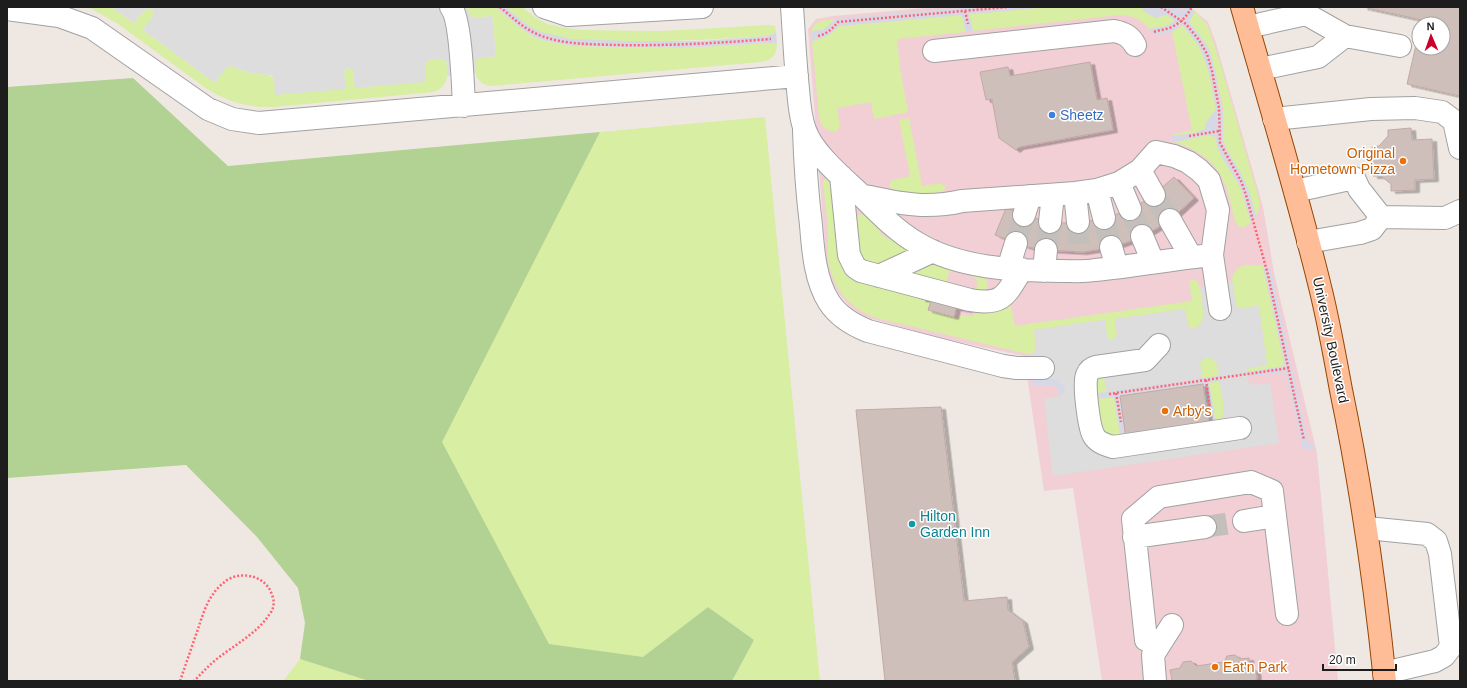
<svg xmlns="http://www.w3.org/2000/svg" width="1467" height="688" viewBox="0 0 1467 688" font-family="Helvetica,sans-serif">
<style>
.commercial{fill:#f1cfd5}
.grass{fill:#d7eea3}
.forest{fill:#b2d293}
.parking{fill:#ddd;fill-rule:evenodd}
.plaza{fill:#d6d9e5}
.building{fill:#cfbfbb;stroke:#c2aaa3;filter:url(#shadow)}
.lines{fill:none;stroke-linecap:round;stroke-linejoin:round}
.minor-tunnel{stroke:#c5bfbb;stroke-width:22;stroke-dasharray:22 11;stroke-linecap:butt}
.minor-casing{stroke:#a1a1a1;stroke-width:24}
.major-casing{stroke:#964500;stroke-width:24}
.path{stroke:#ff6372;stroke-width:2.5;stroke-dasharray:2 2;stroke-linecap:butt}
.minor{stroke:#fff;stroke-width:22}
.major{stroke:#ffbd97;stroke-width:22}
.shop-dot{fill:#3f7fe0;stroke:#fff;stroke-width:1.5}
.food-dot{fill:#e8710a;stroke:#fff;stroke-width:1.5}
.culture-dot{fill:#0f9aa8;stroke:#fff;stroke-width:1.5}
.labels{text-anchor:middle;stroke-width:3;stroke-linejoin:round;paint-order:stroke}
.shop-label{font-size:14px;fill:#366cbe;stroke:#fff;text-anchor:start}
.food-label{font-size:14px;fill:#c56008;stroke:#fff;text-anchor:start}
.street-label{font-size:14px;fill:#1d1d1d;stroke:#fff}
.culture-label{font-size:14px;fill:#0d838f;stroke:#fff;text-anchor:start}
</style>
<defs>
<filter id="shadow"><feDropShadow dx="4.5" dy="2.5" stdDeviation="0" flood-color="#0004"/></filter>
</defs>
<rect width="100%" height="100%" fill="#efe8e2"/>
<!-- commercial -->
<path class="commercial" d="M938,7H1190L1208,22L1216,43L1263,207L1274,273L1317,453L1338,681H1102L1073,488L1044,491L1024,356L940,338L862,316L850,307L839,294L831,279L826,258L808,29L816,19L833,16Z"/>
<!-- grass -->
<path class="grass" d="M88,7H111L134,23L145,10L152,9C157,17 147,24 143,30L215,83L226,68L231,66L250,73L269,75L274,79L345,89L344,74L346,69L348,68L353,70L355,88L425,81L424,68L425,62C431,58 439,57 445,60C450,73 448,87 434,92L274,107C249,108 228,102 207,89L118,24Z
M467,7H495L523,30L534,37L546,41L573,46L683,48L770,43L777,44C777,55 771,61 761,62L490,86C476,84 473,71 475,59L496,56L492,16L474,18L469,14Z
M505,7H522L539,20L548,24L560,27L579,30L662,31L769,25L775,26L776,32L768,36C719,39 670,42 621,41C595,41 568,41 543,33C528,28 516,16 505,7Z
M1048,7H1142L1144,11L1167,15L1175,21L1167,26L1149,29C1141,19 1134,16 1120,15L973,31L969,14Z
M1195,11L1204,21L1208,26L1220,62L1259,199L1260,207L1256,216L1245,182L1227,150L1223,141V108L1215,70L1209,49L1200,36L1189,22Z
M962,15L966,32L897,39L900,68L908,112L874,119L871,102L837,108L840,126L837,131C827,132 821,127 819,117L812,41C823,38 830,35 838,26Z
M836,19L823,30L812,31C813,20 827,20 836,19Z
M1182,25C1207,48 1210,77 1216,109L1205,124V129L1194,133L1172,136L1175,134L1192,130L1172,32Z
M765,117L820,681H732L754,640L708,607L643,658L549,644L441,442L600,132Z
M909,118L922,186L940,183L945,186V189L942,192C931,194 896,196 889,186L892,180L910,176L899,120Z
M1208,135L1216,137C1217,156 1232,170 1240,187C1245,198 1247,211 1251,223L1243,228L1238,226L1235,221C1227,188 1225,167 1192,149C1186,146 1180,145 1175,142Z
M828,178H832L840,249L922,296L921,299L931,301L928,310L959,318L960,315L973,316L975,312L1008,305L1011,307L1015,326L1192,301L1189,282L1192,279L1197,281L1200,287L1204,316C1202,324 1198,330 1189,328L1185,309L1115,319L1117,334L1114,340H1110L1107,337L1104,320L1034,330L1036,350L1033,354H1028L876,318C849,308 832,288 828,259C827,250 829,240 828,231C827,215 825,200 823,184L824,180Z
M867,214L884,228L880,233L888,239L892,234L911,252L876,268L859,259L856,217L858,215Z
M929,261L958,271H953L948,274L947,281L949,287L905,272Z
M1247,265L1263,266L1285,366L1247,372L1250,368L1267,365L1259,306L1239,308L1236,306C1234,289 1224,270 1247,265Z
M967,272L985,277L988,285L984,293L970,289L976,288L978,283C977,277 970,277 967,272Z
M1206,357C1217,358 1218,366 1219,376L1202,378L1200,362Z
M1104,375L1106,392L1092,394V378Z
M1220,381C1222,396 1230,415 1216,425L1209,382Z
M1114,397L1121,440L1103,437L1093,399Z
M300,659L369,681H283Z"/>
<!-- forest -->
<path class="forest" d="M133,78L228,166L600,132L442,442L549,644L643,657L708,607L754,640L732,681H369L300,659L305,623L298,588L257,537L186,465L7,478V87Z"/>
<!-- parking -->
<path class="parking" d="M111,7H467L469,14L474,18L492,16L496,56L476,59L475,73L447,76V64L445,60L441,59H430L425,64V82L355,88L353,70L348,68L346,69L344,72L346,89L275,95L274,79L271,75L250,73L231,66L226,68L215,83L143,30L153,16V10L150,9L145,10L134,23Z
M1233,282L1236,306L1241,308L1259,306L1267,365L1250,368L1247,372L1249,383L1251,385L1270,383L1279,443L1053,476L1044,399L1059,396L1065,391L1057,380H1032L1030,354L1034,353L1037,349L1034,330L1105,320L1107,337L1110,340H1114L1117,334L1115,319L1185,309L1188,327L1191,329L1196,328L1201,324L1204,316L1200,287ZM1206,357L1212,358L1217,364L1224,409L1223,418L1220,422L1103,437L1093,376L1104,375L1106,392L1202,378L1200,362Z"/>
<!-- plaza -->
<path class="plaza" d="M495,7H505L529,26L541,32L571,39L629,41H701L768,36L776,32L777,44L770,43L683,48L573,46L546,41L534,37L523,30Z
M968,7H1048L969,14L973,31L970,32H966L962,15L839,26L833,32L825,37L812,41V31L823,30L836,19Z
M1143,7H1167L1171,10L1173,7L1182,11L1185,7H1189L1195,11L1189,22L1205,42L1209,49L1215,70L1223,114V141L1227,150L1240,171L1250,194L1256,216L1251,223L1241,188L1222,157L1217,146L1216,137L1208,135L1174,142L1172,140V136L1194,133L1205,129V124L1216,109L1210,75L1199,46L1182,25L1172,32L1158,35L1153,34L1149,29L1167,26L1175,21L1167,15L1156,18L1143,11Z
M1263,266L1271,270L1308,443H1313L1314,449L1303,450L1286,372L1248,377L1247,372L1285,366Z
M1219,376L1220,381L1209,383L1216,425L1210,428L1203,384L1120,396L1126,439L1121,440L1114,397L1093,399L1092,394Z
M1052,379L1057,380L1064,386L1065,391L1059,396L1057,388L1052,385H1032V380Z"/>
<!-- building -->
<path class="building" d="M1363,7H1460V96L1407,84L1419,32V48H1443V24H1421L1422,20Z
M1090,62L1097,100L1107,98L1113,130L1019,147L1016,150L999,138L992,99L986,100L980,72L1008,67L1010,76Z
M1411,128L1412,140L1432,139L1434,179L1415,180V190L1391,191V184L1381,176H1373L1372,147L1379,146L1388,136V130Z
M1174,177L1194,198L1170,220L1152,231L1136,239L1119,245L1101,249L1083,252L1046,250L1028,247L995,235L1006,208L1024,215L1050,222L1065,223L1095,220L1125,212L1138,205L1151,197Z
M925,289L968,310L956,308L954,317L928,310L931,301L921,299Z
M1203,384L1209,426L1126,439L1120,396Z
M941,407L964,601L1007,597L1008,610L1023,621L1029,647L1012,662L1015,681H885L856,410Z
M1235,655L1240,659L1249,658L1250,668L1256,671L1257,678L1255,681H1170L1172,679L1170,670L1180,668L1183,662L1191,661L1196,666L1224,662L1227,656Z"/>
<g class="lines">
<!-- minor-tunnel -->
<path class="minor-tunnel" d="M1154,195L1170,220
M1130,209L1142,236
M1104,218L1111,247
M1078,222L1079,252
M1016,243L1024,215
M1046,250L1050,222
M1205,527L1244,521"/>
<defs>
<path id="minor" d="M451,7C461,20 463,86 464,106
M544,7L568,15L702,7
M792,7C794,34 795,61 798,89C799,102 800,117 805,130C813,153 842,177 860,194C878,212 895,230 917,243C958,268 1014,271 1061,271C1072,271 1084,272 1095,270C1134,266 1173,259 1212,255
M7,9L59,16L92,28L208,109L232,119L259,123L797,76
M1248,27L1306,14L1345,36L1400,46
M934,51L1114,31C1124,33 1130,36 1135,45
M1260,69L1318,57L1345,36
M1274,119L1371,109L1415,108L1442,112L1454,121L1460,148
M804,130C805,162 807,193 811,225C813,250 815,280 829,302C838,316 853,325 868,331L1003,366L1017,368H1043
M1140,170L1154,195
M841,176L849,255L855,267L861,271L970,300C1003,306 1006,295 1022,269
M1119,183L1130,209
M1097,190L1104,218
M1295,191L1354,178L1359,189L1381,217L1445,218L1460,211
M1075,193L1078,222
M860,195C881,199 903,205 925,205C937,205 950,204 962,201L1075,193L1097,190L1119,183L1140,170L1156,152L1174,156L1188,162L1199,170L1209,180L1218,210L1212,255L1220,309
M1024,215L1030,196
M1170,220L1191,257
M1050,222L1053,195
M1142,236L1153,262
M1308,242L1360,233L1372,229L1381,217
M1111,247L1117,267
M1008,269L1016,243
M1044,271L1046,250
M879,276L933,251
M1159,345L1145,360L1096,367C1092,368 1089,370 1087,375C1083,382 1089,426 1093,434C1096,442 1105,445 1113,447L1240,428
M1244,521L1275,516
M1367,528L1427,534L1436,541L1440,554L1451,647L1444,656L1435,661L1384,673
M1134,537L1205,527
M1146,640L1133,519L1159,497L1251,482L1272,491L1287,614
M1155,681L1153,655L1172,625"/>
<path id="major" d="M1242,7C1269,101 1298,196 1321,291C1329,324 1335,357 1341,390C1361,486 1375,583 1385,681"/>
</defs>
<!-- minor casing -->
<use href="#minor" class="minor-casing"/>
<!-- major casing -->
<use href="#major" class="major-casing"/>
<!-- path -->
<path class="path" d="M500,7C512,17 523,28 537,34C561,45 590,44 615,45C667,46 719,43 771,39
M1161,7L1186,24L1199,40L1207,54L1212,71L1219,108L1220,143L1241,181L1246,195L1268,275L1304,440
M965,11L968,24
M1154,32C1159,30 1164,30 1169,28C1180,24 1187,16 1192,7
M818,36C827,34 832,29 838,22L1008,7
M1189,136L1219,131
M1206,380L1210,409
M1116,393L1121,422
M1109,394L1289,368
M180,681C186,664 192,646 198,629C202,617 206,603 214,593C217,588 222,584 227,580C243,570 267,577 272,595C275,602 274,609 269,615C257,633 235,645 218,658C209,665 202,673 194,681"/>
<!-- minor -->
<use href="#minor" class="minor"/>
<!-- major -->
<use href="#major" class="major"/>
</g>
<!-- markers -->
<circle class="shop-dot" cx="1052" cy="115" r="4"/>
<g class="food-dot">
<circle cx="1403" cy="161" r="4"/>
<circle cx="1165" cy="411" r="4"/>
<circle cx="1215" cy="667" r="4"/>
</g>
<circle class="culture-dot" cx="912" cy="524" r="4"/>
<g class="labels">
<!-- shop labels -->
<g class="shop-label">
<text x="1060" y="120">Sheetz</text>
</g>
<!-- food labels -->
<g class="food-label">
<text x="1395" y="158" text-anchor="end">Original<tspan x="1395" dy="16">Hometown Pizza</tspan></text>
<text x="1173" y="416">Arby's</text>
<text x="1223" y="672">Eat'n Park</text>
</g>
<!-- street labels -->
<g class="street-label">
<text transform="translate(1331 340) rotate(78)" y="5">University Boulevard</text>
</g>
<!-- culture labels -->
<g class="culture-label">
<text x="920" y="521">Hilton<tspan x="920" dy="16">Garden Inn</tspan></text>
</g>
</g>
<!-- border -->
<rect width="1467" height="688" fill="none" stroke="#1d1d1d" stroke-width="16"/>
<!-- north arrow -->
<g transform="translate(1431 36) rotate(358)"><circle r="19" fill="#ffffff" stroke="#a5a5a5"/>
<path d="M0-3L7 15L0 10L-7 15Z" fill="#ca0029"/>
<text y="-6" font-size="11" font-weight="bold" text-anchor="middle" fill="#1d1d1d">N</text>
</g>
<!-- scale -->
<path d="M1323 664v6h73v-6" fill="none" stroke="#1d1d1d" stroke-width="2"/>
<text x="1329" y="664" font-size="12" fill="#1d1d1d" stroke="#ffffff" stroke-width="3" paint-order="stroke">20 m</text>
</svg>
